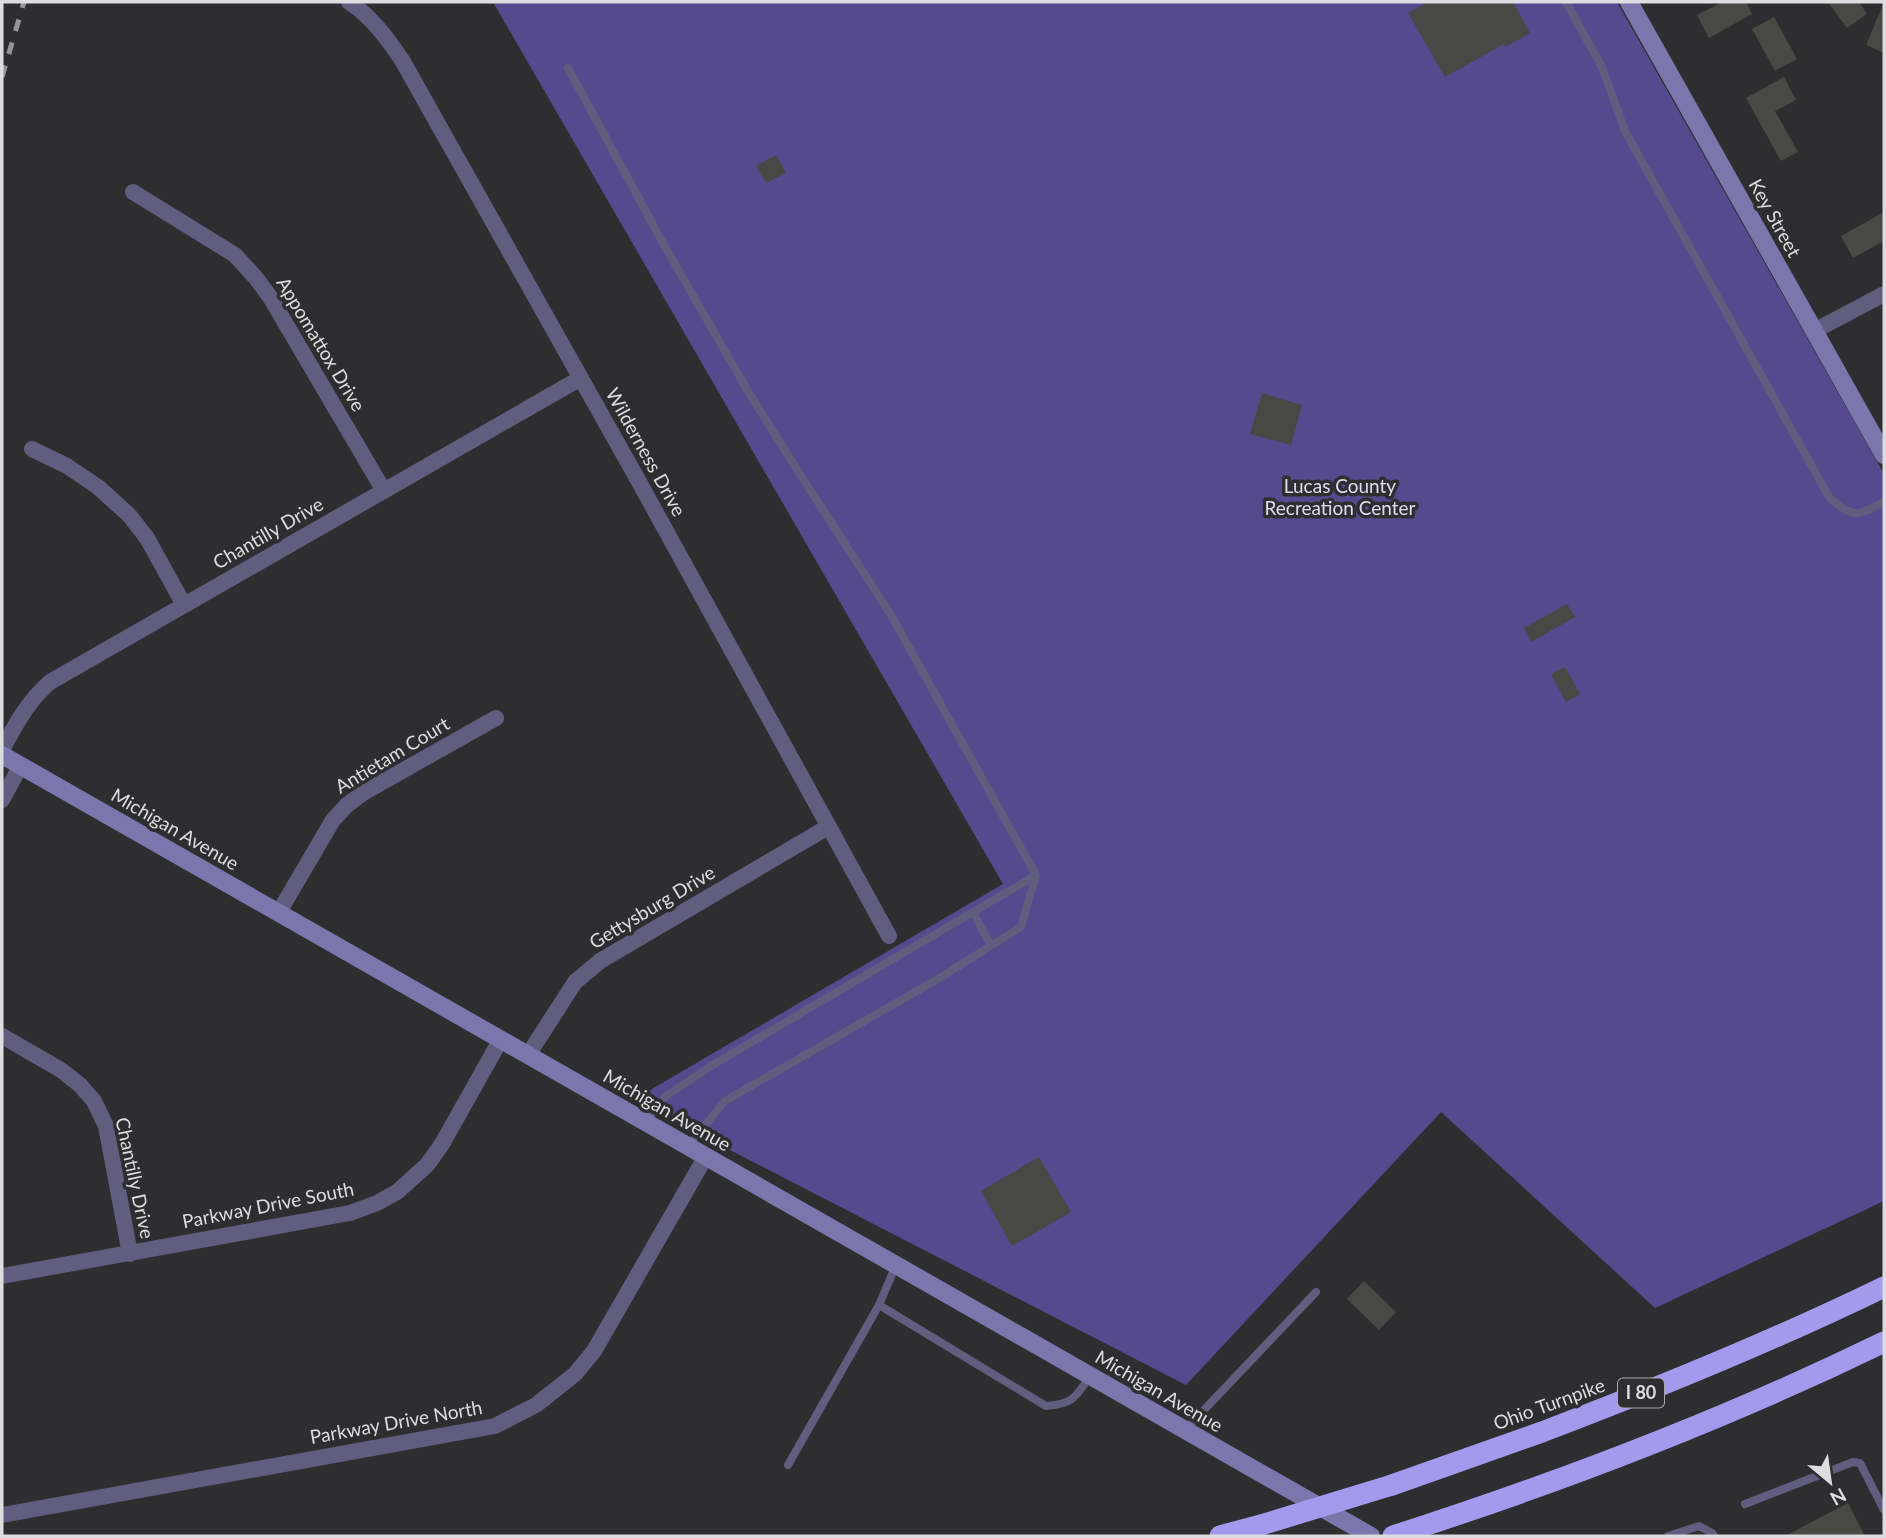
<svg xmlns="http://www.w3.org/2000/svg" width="1886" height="1538" viewBox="0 0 1886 1538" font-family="Lato,sans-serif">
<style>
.green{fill:#554a8e}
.building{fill:#484844}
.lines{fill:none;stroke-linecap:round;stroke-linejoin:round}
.lane{stroke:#605d7f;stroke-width:8}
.street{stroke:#605d7f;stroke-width:16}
.secondary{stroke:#7b76ab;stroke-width:18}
.highway{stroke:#a49aed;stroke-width:21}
.rail{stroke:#959598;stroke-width:5;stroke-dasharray:12 12;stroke-linecap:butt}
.highway-bridge{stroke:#a49aed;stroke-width:21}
.labels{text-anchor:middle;stroke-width:7;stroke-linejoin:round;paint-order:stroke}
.shield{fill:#2e2e31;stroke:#a8a8ac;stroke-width:2}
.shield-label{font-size:18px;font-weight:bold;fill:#dddde0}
.street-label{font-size:19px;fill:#dddde0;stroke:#2e2e31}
.park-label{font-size:19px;fill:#dddcf2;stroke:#2e2e31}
</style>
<rect width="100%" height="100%" fill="#2e2e31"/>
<!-- green -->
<path class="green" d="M493,2H1617L1884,474V1201L1655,1308L1441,1112L1186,1385L633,1100L1003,884Z"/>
<!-- building -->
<path class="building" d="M1428,2H1513L1530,33L1506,47L1504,44L1445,77L1408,13Z
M1722,2H1746L1752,14L1709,38L1697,15Z
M1828,2H1859L1867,14L1847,28Z
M1884,2V53L1866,45Z
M1774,17L1797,59L1775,71L1752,29Z
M1784,77L1796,100L1775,111L1798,152L1781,161L1746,98Z
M776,155L786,173L766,183L756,166Z
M1884,212V241L1853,258L1841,236Z
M1262,393L1302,405L1291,445L1250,434Z
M1567,604L1575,617L1531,642L1524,628Z
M1565,667L1580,694L1566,702L1551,674Z
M1039,1157L1071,1212L1012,1246L981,1191Z
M1364,1281L1396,1312L1379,1330L1347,1299Z
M1848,1503L1865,1536H1785Z"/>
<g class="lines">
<!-- lane -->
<path class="lane" d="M1566,2L1602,67L1625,131L1829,497C1853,519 1857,516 1884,502
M568,68L663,243L749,393L803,479L891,615L1036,875L1021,927L938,979L725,1101L688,1146
M973,912L991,946
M645,1122L666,1096L711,1066L1036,875
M879,1305L896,1265
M1185,1430L1316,1292
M788,1465L879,1305L1046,1406C1073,1404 1076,1397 1090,1376
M1745,1504L1853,1462L1860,1463L1884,1510
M1668,1536L1699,1526L1712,1533L1714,1536"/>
<!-- street -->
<path class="street" d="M349,2C371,16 387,38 402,60L638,480L889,936
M133,192L235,255L256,278L270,297L384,491
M1814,331L1884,294
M32,449L67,466L98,487L129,515L147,538L184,605
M2,750C15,725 28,701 50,682L581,378
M2,800L21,765
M279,912L333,820L347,805L363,793L496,718
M2,1036L61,1070L80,1085L94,1101L106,1126L130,1254
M528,1055L575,982L600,961L828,827
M2,1276L350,1213L377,1203L397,1192L427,1165L442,1144L501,1039
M2,1515L495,1426L536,1405L575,1374L594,1351L706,1156"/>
<!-- secondary -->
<path class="secondary" d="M1629,2L1884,455
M2,755L1371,1536"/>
<!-- highway -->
<path class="highway" d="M1392,1485C1442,1467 1492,1450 1542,1432C1658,1388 1773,1341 1884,1287
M1220,1536L1261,1525
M1393,1536C1561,1482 1726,1419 1884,1342"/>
<!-- rail -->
<path class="rail" d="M2,77L24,2"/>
<!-- highway-bridge -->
<path class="highway-bridge" d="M1261,1525L1392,1485"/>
</g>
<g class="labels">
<!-- shield labels -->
<rect class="shield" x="1618" y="1378.5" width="46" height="29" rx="5"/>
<g class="shield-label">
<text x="1641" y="1399">I 80</text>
</g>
<!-- street labels -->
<g class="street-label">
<text transform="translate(1775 218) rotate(61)" y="7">Key Street</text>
<text transform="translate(321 344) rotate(59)" y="7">Appomattox Drive</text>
<text transform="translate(646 452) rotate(61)" y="7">Wilderness Drive</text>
<text transform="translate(268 533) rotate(-30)" y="7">Chantilly Drive</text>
<text transform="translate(392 755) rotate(-31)" y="7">Antietam Court</text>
<text transform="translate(175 829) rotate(30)" y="7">Michigan Avenue</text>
<text transform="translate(652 907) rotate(-31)" y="7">Gettysburg Drive</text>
<text transform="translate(667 1110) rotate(30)" y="7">Michigan Avenue</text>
<text transform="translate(135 1178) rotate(78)" y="7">Chantilly Drive</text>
<text transform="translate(268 1205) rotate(-11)" y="7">Parkway Drive South</text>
<text transform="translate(1159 1391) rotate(30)" y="7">Michigan Avenue</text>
<text transform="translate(1549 1404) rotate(-20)" y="7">Ohio Turnpike</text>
<text transform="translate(396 1422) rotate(-10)" y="7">Parkway Drive North</text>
</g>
<!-- park labels -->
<g class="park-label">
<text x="1340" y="493">Lucas County<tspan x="1340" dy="22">Recreation Center</tspan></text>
</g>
</g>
<!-- border -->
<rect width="1886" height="1538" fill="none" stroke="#dddde0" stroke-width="7"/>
<!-- north arrow -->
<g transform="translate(1830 1482) rotate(151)" stroke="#2e2e31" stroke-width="5" paint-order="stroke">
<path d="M0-5L12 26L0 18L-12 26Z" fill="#dddde0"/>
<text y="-10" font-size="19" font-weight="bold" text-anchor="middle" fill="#dddde0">N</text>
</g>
</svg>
